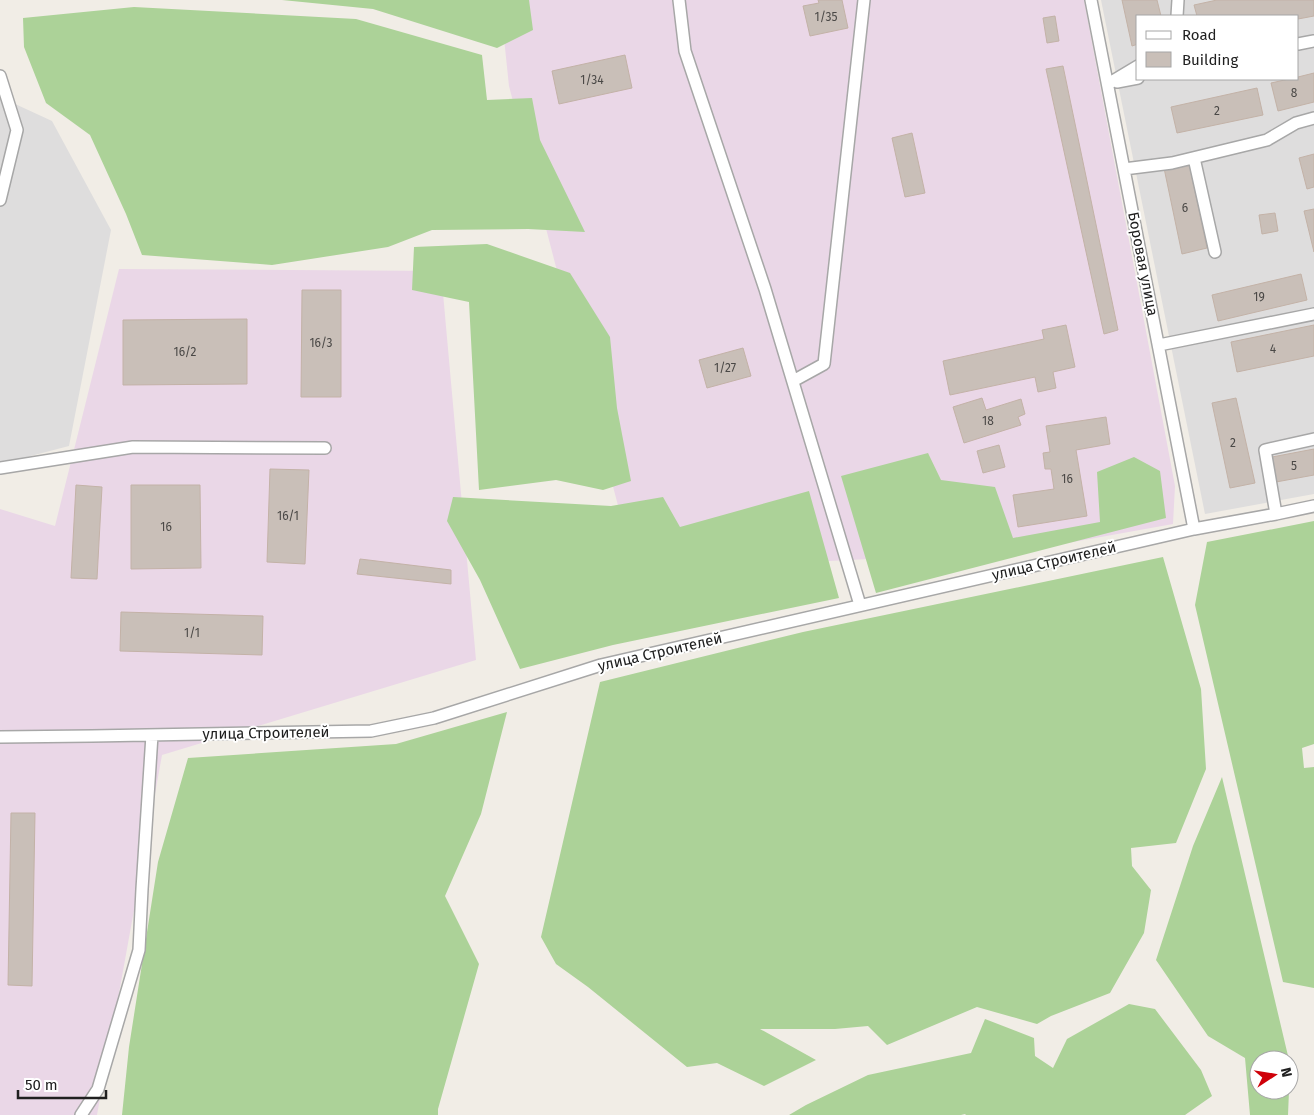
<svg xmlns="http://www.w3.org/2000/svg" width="1314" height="1115" viewBox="0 0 1314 1115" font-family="'Fira Sans',sans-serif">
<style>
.residential{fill:#dedddd;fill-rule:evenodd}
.industrial{fill:#ead7e7}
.forest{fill:#acd298}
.building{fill:#c9bfb8;stroke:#c3b2a7}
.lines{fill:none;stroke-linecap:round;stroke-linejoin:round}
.minor-casing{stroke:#a7a7a7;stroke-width:14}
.minor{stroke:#fff;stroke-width:11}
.labels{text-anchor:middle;stroke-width:4;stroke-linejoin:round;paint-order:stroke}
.number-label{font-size:12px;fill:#4a4846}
.street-label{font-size:15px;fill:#202020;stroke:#fff}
</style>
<rect width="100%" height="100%" fill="#f1ede6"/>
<!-- residential -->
<path class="residential" d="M1101,0H1314V494L1205,514ZM1138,16H1298V79H1138Z
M0,97L52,121L111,230L69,446L0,464Z"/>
<!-- industrial -->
<path class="industrial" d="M500,0H1084L1175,486L1173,524L1023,551L635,571L509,86Z
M119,269L441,271L476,660L162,755L97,1115H0V509L55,526Z"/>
<!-- forest -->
<path class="forest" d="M282,0H529L533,30L497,48L373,9Z
M134,7L356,19L482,55L487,100L532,98L540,140L585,232L528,229L432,230L388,247L272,265L142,255L126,214L90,135L46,103L24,47L23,18Z
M487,244L570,273L610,337L617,408L631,481L603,490L556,480L479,490L469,302L412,290L414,247Z
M928,453L941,480L995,487L1013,538L1100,522L1097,472L1134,457L1160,471L1166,518L876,593L841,476Z
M809,491L839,598L613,645L520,669L480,580L447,521L453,497L611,506L663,497L680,527Z
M1314,521V744L1302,748L1304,768L1314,767V988L1283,982L1195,605L1207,542Z
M1163,557L1201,689L1206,769L1176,843L1131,848L1132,866L1151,890L1144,933L1110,993L1051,1016L1037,1024L977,1007L887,1045L868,1026L835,1029H760L816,1060L764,1086L717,1063L687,1067L588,987L556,964L541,937L600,682L803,632Z
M507,712L481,814L445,896L479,964L438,1109V1115H122L129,1047L158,862L188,758L396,744Z
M1222,777L1289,1060H1259V1090H1289V1062L1290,1067L1288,1115H1250L1245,1058L1208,1036L1156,960L1193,846Z
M1129,1004L1155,1009L1201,1070L1212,1096L1185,1115H966L965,1114L961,1115H789L806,1105L868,1075L971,1053L985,1019L1034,1038L1035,1056L1053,1068L1067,1039Z"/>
<!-- building -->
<path class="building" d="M818,0H842L848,28L810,36L803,6L819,3Z
M1122,0H1157L1161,16H1138V44L1132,46Z
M1217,0H1314V16L1298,19V16H1197L1194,5Z
M1055,16L1059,41L1047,43L1043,18Z
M625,55L632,88L559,104L552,71Z
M1063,66L1118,330L1104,334L1046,69Z
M1314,73V102L1278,111L1271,83L1289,79H1298V77Z
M1257,88L1263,115L1177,133L1171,107Z
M912,133L925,193L905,197L892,138Z
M1314,154V187L1307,189L1299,158Z
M1189,163L1207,248L1182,254L1164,168Z
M1314,209V252L1304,211Z
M1275,213L1278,231L1262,234L1259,215Z
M1301,274L1307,300L1218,321L1212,295Z
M302,290H341V397H301Z
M247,319V384L123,385V320Z
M1066,325L1075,367L1053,372L1056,388L1038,392L1035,377L950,395L943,361L1044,339L1042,330Z
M1314,325V356L1237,372L1231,342Z
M743,348L751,376L707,388L699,360Z
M982,398L986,410L1021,399L1025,414L1018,417L1021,425L964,443L953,407Z
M1236,398L1255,483L1230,488L1212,403Z
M1106,417L1110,444L1076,450L1087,516L1018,527L1013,495L1054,489L1051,469H1045L1043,453L1050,452L1046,426Z
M999,445L1005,467L983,473L977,451Z
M1314,449V475L1276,482L1272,457Z
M270,469L309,470L305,564L267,562Z
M76,485L102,487L97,579L71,578Z
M131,485H200L201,568L131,569Z
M360,559L451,570V584L357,574Z
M121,612L263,616L262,655L120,651Z
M11,813H35L32,986L8,985Z"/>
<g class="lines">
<defs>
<path id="minor" d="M679,0L685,51L765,289L860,605
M1091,0L1194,529
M1177,16L1178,0
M1298,44L1314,41
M0,76L17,130L0,200
M1117,82L1138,78
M1108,84L1138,66
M1194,158L1215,252
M1124,169L1172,163L1267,140L1296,123L1314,118
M1159,345L1314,314
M793,381L824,364L864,0
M0,468L133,447L325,448
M1276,514L1265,450L1314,439
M0,737L92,736L371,731L434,718L601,665L1194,529L1276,514L1314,506
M81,1115L98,1089L139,950L142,889L152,735"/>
</defs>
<!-- minor casing -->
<use href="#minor" class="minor-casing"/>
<!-- minor -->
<use href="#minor" class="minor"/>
</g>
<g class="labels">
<!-- number labels -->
<g class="number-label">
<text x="826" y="21">1/35</text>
<text x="592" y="84">1/34</text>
<text x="1294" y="97">8</text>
<text x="1217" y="115">2</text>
<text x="1185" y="212">6</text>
<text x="1259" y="301">19</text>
<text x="321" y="347">16/3</text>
<text x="1273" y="353">4</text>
<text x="185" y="356">16/2</text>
<text x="725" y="372">1/27</text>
<text x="988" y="425">18</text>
<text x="1233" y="447">2</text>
<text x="1294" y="470">5</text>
<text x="1067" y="483">16</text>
<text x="288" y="520">16/1</text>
<text x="166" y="531">16</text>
<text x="192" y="637">1/1</text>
</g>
<!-- street labels -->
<g class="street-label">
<text transform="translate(1143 264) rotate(79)" y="5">Боровая улица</text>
<text transform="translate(1054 561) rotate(-13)" y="5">улица Строителей</text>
<text transform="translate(660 652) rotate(-13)" y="5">улица Строителей</text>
<text transform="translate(266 733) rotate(-1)" y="5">улица Строителей</text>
</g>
</g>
<!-- legend -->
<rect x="1136" y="15" width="162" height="65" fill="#ffffff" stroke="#a6a6a6"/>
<rect x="1146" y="31" width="25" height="8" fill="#ffffff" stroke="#a6a6a6"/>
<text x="1182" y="40" font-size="15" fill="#202020">Road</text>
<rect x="1146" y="52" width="25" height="15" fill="#c9bfb8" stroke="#a6a6a6"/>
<text x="1182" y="65" font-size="15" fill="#202020">Building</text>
<!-- north arrow -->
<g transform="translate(1274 1075) rotate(78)"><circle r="24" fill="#ffffff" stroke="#a6a6a6"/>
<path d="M0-4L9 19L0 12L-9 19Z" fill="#cf0009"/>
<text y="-8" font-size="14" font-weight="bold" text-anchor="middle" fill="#202020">N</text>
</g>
<!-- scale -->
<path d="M18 1090v8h88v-8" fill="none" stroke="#202020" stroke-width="2.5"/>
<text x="25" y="1090" font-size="15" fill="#202020" stroke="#ffffff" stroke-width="4" paint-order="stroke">50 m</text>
</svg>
